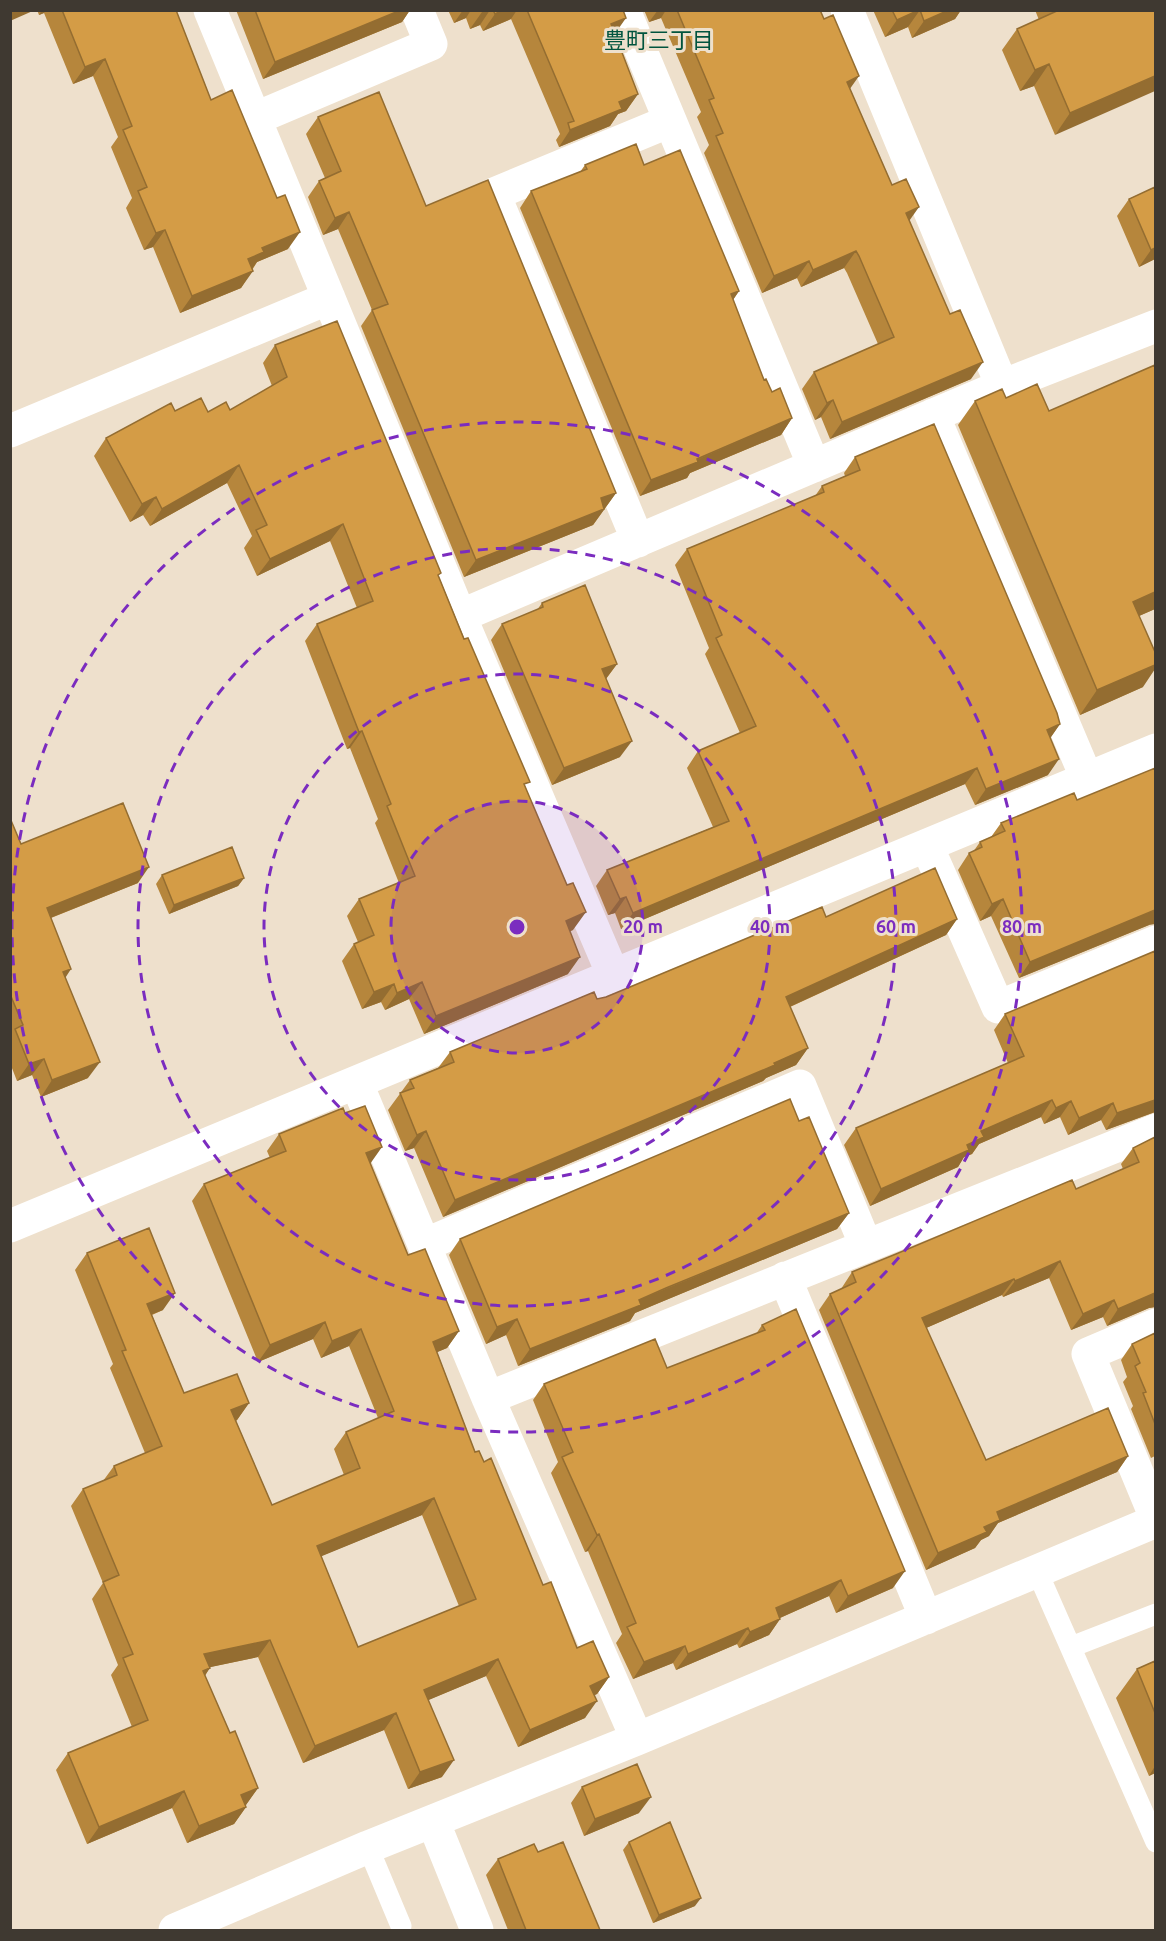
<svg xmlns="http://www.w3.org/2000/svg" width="1166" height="1941" viewBox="0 0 1166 1941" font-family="Ubuntu,'Noto Sans JP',sans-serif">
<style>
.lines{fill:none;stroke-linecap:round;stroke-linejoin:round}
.lane{stroke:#fff;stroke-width:21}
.street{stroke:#fff;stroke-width:33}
.wall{fill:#b6863c;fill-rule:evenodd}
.shaded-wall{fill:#946d31}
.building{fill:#d49c46;stroke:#946d31;stroke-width:1.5;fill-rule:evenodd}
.ring{fill:none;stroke:#7b2cbf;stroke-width:3;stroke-dasharray:10 8}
.labels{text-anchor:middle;stroke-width:6;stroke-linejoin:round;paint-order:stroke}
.neighbourhood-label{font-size:22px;fill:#01543e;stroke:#eee0cc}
.centre{fill:#7b2cbf;stroke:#eee0cc;stroke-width:3}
.ring-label{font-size:18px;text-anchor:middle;font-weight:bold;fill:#7b2cbf;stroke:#eee0cc;stroke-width:6;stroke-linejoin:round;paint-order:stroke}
</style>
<rect width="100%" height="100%" fill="#eee0cc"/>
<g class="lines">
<!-- lane -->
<path class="lane" d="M1037,1571L1156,1842
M1071,1647L1156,1614
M368,1847L401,1926"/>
<!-- street -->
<path class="street" d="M210,10L460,616L614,977
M624,10L814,466
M847,10L1002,386
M254,119L431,44L417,10
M933,415L1087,779
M10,431L329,298
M638,541L494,194L670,121
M460,616L1002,386L1156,326
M927,846L998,1007L1156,942
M357,1084L488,1398L637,1739
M10,1226L1156,750
M424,1245L800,1086L866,1246
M785,1278L926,1618
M1156,1325L1088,1354L1156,1518
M488,1398L1156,1130
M433,1821L477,1930
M175,1930L368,1847L637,1739L1156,1521"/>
</g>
<!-- wall -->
<path class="wall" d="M37,10H176L211,100L288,249L257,262L241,288L180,313L153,247L144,250L126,208L132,198L111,147L118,137L93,76L73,84L44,13L39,15Z
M236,10H410L402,22L263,79Z
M448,10H623L615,34L638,94L626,111L618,114L610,126L559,147L556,140L560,134L511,19L483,31L480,25L470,29L466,18L454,23Z
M644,10H820L850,89L892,185L909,221L971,379L830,439L821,417L815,420L802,389L814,372L878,344L847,273L844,268L801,287L797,278L762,293L704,153L709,145L697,117L701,112L661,18L649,22Z
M873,10H961L955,19L912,38L908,27L885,37Z
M1035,10H1155L1055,135L1034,86L1020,91L1002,50L1017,29L1039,20Z
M318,117L426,206L616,493L593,525L464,577L361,326L372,310L338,229L323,235L308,197L319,181L325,178L306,134Z
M585,165H644L739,291L733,300L764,380L792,418L781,435L690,473L687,478L640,496L520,208L531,191L580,172Z
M1155,187V259L1139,267L1117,216L1129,199Z
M275,345L439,577L526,788L573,930L570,931L568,974L424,1034L409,999L385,1010L381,1002L362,1009L342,961L354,944L358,942L347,916L359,899L399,883L375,823L378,819L350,748L347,749L305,641L317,624L357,608L330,541L257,576L244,548L252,536L227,483L150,526L143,515L130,522L94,456L106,438L175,411L208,412L230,410L272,386L263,363Z
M1155,365V609L1139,616L1143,687L1080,715L958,425L975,401L1006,398L1049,411Z
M855,457L1060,724L1050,738L1048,775L975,805L965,784L621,929L615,913L608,915L596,886L607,870L713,827L687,768L698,751L740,733L705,654L709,648L675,565L687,549L815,496L822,486L845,476L844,473Z
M542,603L617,664L606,679L620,757L552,785L491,640L502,624L537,610Z
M1077,800L1149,925L1019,978L991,916L980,921L958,870L969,853L973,852L980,842L991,837L1001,823Z
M10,818L21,844L138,883L51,918L88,1078L41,1097L32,1075L17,1081L10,1063Z
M162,875L244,878L238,886L169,914L156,884Z
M826,917L957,919L946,935L790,1007L808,1048L796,1065L766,1078L763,1081L443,1217L414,1148L405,1151L388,1110L410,1080L438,1068L450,1052L597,999L606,997Z
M1005,1014L1155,1112L1106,1130L1101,1120L1068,1135L1060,1117L1044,1124L1041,1117L979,1144L972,1154L964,1157L958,1167L870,1206L844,1145L856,1128L1008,1063L994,1030Z
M799,1121L849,1213L837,1229L654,1305L635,1313L630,1321L518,1366L506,1335L486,1344L449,1255L460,1239Z
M279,1134L370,1164L408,1255L459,1331L447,1348L437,1352L475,1452L543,1585L577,1648L609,1677L597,1694L594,1695L585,1718L518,1747L486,1676L428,1700L442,1777L408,1789L384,1730L303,1763L258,1657L210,1667L205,1676L230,1733L258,1788L245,1806L246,1807L234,1824L187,1843L172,1808L87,1844L56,1770L68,1753L132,1727L111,1675L118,1665L92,1599L103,1583L71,1506L83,1489L103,1481L114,1466L145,1453L110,1368L113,1364L75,1270L87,1253L163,1310L152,1315L184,1393L249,1403L237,1420L236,1421L272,1505L344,1475L334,1449L346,1432L378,1418L349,1346L321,1358L313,1339L258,1362L192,1201L204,1184L270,1158L267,1151ZM422,1515L459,1606L358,1647L321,1556Z
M1155,1137V1307L1149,1308L1107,1326L1103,1317L1071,1330L1049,1278L1003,1297L1002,1295L926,1328L986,1460L1128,1456L1117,1472L998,1523L989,1536L981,1540L975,1548L926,1570L819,1310L830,1294L841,1289L852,1272L1076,1189L1123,1169L1121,1164L1133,1148Z
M762,1325L893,1588L836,1613L829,1596L780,1618V1619L769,1635L739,1648L737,1644L676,1670L673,1663L633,1679L616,1643L622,1634L588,1551L585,1552L551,1473L558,1462L533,1400L544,1384L667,1368L756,1334Z
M1155,1333V1456L1151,1458L1131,1409L1133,1406L1123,1382L1127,1377L1121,1360L1132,1344Z
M1155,1661V1773L1149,1776L1116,1698L1137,1669Z
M582,1787L639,1813L584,1836L571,1803Z
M629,1842L695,1906L653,1923L623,1850Z
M538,1852L600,1930H508L486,1875L498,1859Z"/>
<!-- shaded-wall -->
<path class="shaded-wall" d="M10,10H35L10,21Z
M42,10H46L44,13L39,15Z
M401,10H410L402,22L263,79L275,62Z
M463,10H471L466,18L454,23Z
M486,10H490L480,25L470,29L482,12Z
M503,10H517L511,19L483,31L495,14Z
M658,10H666L661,18L649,22Z
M920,10L908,27L885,37L897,20Z
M949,10H961L955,19L912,38L924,21Z
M626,18L614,35L611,24Z
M105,59L93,76L73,84L85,67Z
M1049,64L1034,86L1020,91L1035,70Z
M859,76L847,93V82Z
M1155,76V91L1055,135L1070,113Z
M638,94L626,111L618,114L610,126L559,147L570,130L619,102Z
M919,207L907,224L906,213Z
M349,212L338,229L323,235L335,218Z
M165,230L153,247L144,250L156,233Z
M300,232L288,249L257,262L252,269L248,259L262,248Z
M1155,248V259L1139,267L1151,250Z
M856,251L844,268L801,287L813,270Z
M809,261L797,278L762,293L774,276Z
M253,271L241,288L180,313L192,296Z
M739,291L728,307L731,294Z
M983,362L971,379L830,439L842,422Z
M833,400L821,417L815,420L827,403Z
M792,418L781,435L690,473L687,478L640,496L651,480Z
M239,465L227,483L150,526L162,509Z
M616,493L593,525L464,577L476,560L601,498Z
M156,497L143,515L130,522L142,504Z
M343,524L330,541L257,576L270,559Z
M1155,592V609L1116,626L1133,602Z
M617,664L605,680L602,669Z
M1155,665V669L1143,687L1080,715L1097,690Z
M1060,724L1049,740L1047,730Z
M362,731L350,748L347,749L359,732Z
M632,741L620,757L552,785L564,768Z
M1059,759L1048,775L975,805L986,789Z
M977,768L965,784L621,929L633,913Z
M149,867L138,883L35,924L47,908Z
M244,878L238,886L169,914L174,905Z
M626,897L615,913L608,915L620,899Z
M1003,899L991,916L980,921L992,904Z
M1155,910V924L1149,925L1019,978L1030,962Z
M586,912L573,930L554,938L566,921Z
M957,919L946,935L774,1014L786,997Z
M580,957L568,974L424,1034L436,1016Z
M71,969L60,986L63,972Z
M422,982L409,999L385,1010L397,993Z
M394,984L381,1002L362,1009L374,992Z
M808,1048L796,1065L766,1078L763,1081L443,1217L455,1200Z
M44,1059L32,1075L17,1081L29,1064Z
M100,1062L88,1078L41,1097L52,1080Z
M1052,1100L1041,1117L979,1144L972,1154L964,1157L958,1167L870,1206L881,1189L967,1145L981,1131Z
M1155,1100V1112L1106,1130L1117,1113Z
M1071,1101L1060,1117L1044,1124L1056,1108Z
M1113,1103L1101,1120L1068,1135L1079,1118Z
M426,1131L414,1148L405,1151L417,1135Z
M382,1147L370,1164L366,1153Z
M849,1213L837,1229L654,1305L635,1313L630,1321L518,1366L530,1349L639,1300Z
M1060,1261L1049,1278L1003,1297L1015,1281Z
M1014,1279L1002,1295L910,1335L922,1318Z
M175,1293L163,1310L135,1321L147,1304Z
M1155,1293V1307L1149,1308L1107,1326L1118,1309Z
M1114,1300L1103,1317L1071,1330L1083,1314Z
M517,1319L506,1335L486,1344L497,1327Z
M325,1322L313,1339L258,1362L270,1345Z
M361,1329L349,1346L321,1358L332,1341Z
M459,1331L447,1348L421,1359L433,1342Z
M249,1403L237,1420L219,1427L231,1410Z
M1128,1456L1117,1472L998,1523L989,1536L981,1540L975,1548L926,1570L938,1553L997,1512Z
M434,1498L422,1515L305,1563L317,1546Z
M599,1534L588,1551L585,1552L597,1535Z
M905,1571L893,1588L836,1613L848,1596Z
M841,1580L829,1596L764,1625L776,1608Z
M780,1619L769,1635L739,1648L750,1632Z
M748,1628L737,1644L676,1670L688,1654Z
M270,1640L258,1657L192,1671L204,1654Z
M685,1646L673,1663L633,1679L644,1662Z
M498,1659L486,1676L412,1707L424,1690Z
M210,1668L198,1685L203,1671Z
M609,1677L597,1694L578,1703L590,1686Z
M597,1701L585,1718L518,1747L530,1730Z
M396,1713L384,1730L303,1763L315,1746Z
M454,1760L442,1777L408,1789L420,1772Z
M1155,1766V1773L1149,1776Z
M258,1788L246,1805L229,1812L241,1795Z
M184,1791L172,1808L87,1844L99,1827Z
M651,1797L639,1813L584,1836L595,1819Z
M246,1807L234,1824L187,1843L199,1826Z
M701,1898L695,1906L653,1923L659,1915Z"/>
<!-- building -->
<path class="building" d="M62,10H176L211,100L232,90L277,198L285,195L300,232L262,248L264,252L248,259L253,271L192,296L165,230L156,233L138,191L147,187L123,130L132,126L105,59L85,67Z
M255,10H401L275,62Z
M493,10H503L495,14Z
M527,10H623L626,18L611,24L638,94L619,102L622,109L570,130L568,123L574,121Z
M677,10H820L824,19L833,15L859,76L847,82L892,185L906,179L919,207L906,213L950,314L960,310L983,362L842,422L833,400L827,403L814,372L894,337L859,256L856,251L813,270L809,261L774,276L716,136L723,133L709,100L714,98Z
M892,10H919L897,20Z
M920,10H949L924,21Z
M1059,10H1155V76L1070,113L1049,64L1035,70L1017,29Z
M379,92L426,206L488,180L616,493L601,498L604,509L476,560L372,310L388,304L349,212L335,218L319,181L341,171L318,117Z
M636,144L644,165L680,150L739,291L731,294L764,380L766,379L772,392L780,388L792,418L697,459L698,462L651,480L531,191L587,169L585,165Z
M1155,187V248L1151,250L1129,199Z
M337,321L441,573L438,575L464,639L468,638L530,782L524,784L567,885L573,883L586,912L566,921L580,957L436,1016L422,982L397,993L394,984L374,992L354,944L374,935L359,899L415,876L387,806L391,804L362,731L359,732L317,624L373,601L343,524L270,559L256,530L267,525L239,465L162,509L156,497L142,504L106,438L171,403L175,411L201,398L208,412L226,402L230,410L287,377L275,345Z
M1155,365V592L1133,602L1155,652V665L1097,690L975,401L1002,389L1006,398L1037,384L1049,411Z
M934,424L1057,713L1060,724L1047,730L1059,759L986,789L977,768L633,913L626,897L620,899L607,870L729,821L698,751L756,726L716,638L722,635L687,549L824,492L822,486L860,470L855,457Z
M585,585L617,664L602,669L632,741L564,768L502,624L543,607L542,603Z
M1155,768V910L1030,962L1003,899L992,904L969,853L982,847L980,842L1005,831L1001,823L1074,793L1077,800Z
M123,803L149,867L47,908L71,969L63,972L100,1062L52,1080L44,1059L29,1064L15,1029L23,1025L10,994V818L21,844Z
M232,847L244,878L174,905L162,875Z
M935,868L957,919L786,997L808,1048L774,1063L775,1065L455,1200L426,1131L417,1135L400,1093L414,1088L410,1080L454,1062L450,1052L594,992L597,999L606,997L822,907L826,917Z
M1155,951V1100L1117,1113L1113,1103L1079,1118L1071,1101L1056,1108L1052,1100L981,1131L984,1137L967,1145L969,1150L881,1189L856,1128L1024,1056L1005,1014Z
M790,1099L799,1121L809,1117L849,1213L666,1288L639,1300L641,1305L530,1349L517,1319L497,1327L460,1239Z
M365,1106L382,1147L366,1153L408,1255L425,1249L459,1331L433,1342L475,1452L479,1451L484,1462L491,1458L543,1585L551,1582L577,1648L593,1641L609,1677L590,1686L597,1701L530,1730L498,1659L424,1690L454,1760L420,1772L396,1713L315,1746L270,1640L204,1654L210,1668L203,1671L230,1733L235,1731L258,1788L241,1795L246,1807L199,1826L184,1791L99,1827L68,1753L148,1720L123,1658L133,1654L103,1582L119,1575L83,1489L117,1475L114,1466L162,1446L122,1351L126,1350L87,1253L149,1228L175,1293L147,1304L184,1393L237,1374L249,1403L231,1410L272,1505L360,1468L346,1432L394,1411L361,1329L332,1341L325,1322L270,1345L204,1184L286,1151L279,1134L343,1108L345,1113ZM434,1498L476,1599L358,1647L317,1546Z
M1155,1137V1293L1118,1309L1114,1300L1083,1314L1060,1261L1015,1281L1014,1279L922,1318L986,1460L1108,1408L1128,1456L997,1512L1000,1520L984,1527L987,1532L938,1553L830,1294L856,1282L852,1272L896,1254L1072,1180L1076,1189L1139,1162L1133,1148Z
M796,1309L905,1571L848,1596L841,1580L776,1608L780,1619L750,1632L748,1628L688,1654L685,1646L644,1662L627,1627L636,1623L599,1534L597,1535L562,1457L573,1452L544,1384L655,1339L667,1368L765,1330L762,1325Z
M1155,1333V1424L1143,1393L1146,1392L1135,1366L1140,1363L1132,1344Z
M1155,1661V1713L1137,1669Z
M637,1764L651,1797L595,1819L582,1787Z
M670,1822L701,1898L659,1915L629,1842Z
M563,1842L600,1930H526L498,1859L534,1844L538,1852Z"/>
<!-- distance rings -->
<circle cx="517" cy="927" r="126" fill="#7b2cbf" fill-opacity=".12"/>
<g class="ring">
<circle cx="517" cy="927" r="126"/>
<circle cx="517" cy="927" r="253"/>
<circle cx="517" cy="927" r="379"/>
<circle cx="517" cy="927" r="505"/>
</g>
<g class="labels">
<!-- neighbourhood labels -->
<g class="neighbourhood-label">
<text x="659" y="48">豊町三丁目</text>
</g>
</g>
<circle cx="517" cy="927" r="9" class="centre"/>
<g class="ring-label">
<text x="643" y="933">20 m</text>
<text x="770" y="933">40 m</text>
<text x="896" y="933">60 m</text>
<text x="1022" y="933">80 m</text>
</g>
<!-- border -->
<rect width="1166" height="1941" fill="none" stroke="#3f3931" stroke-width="24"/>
</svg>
